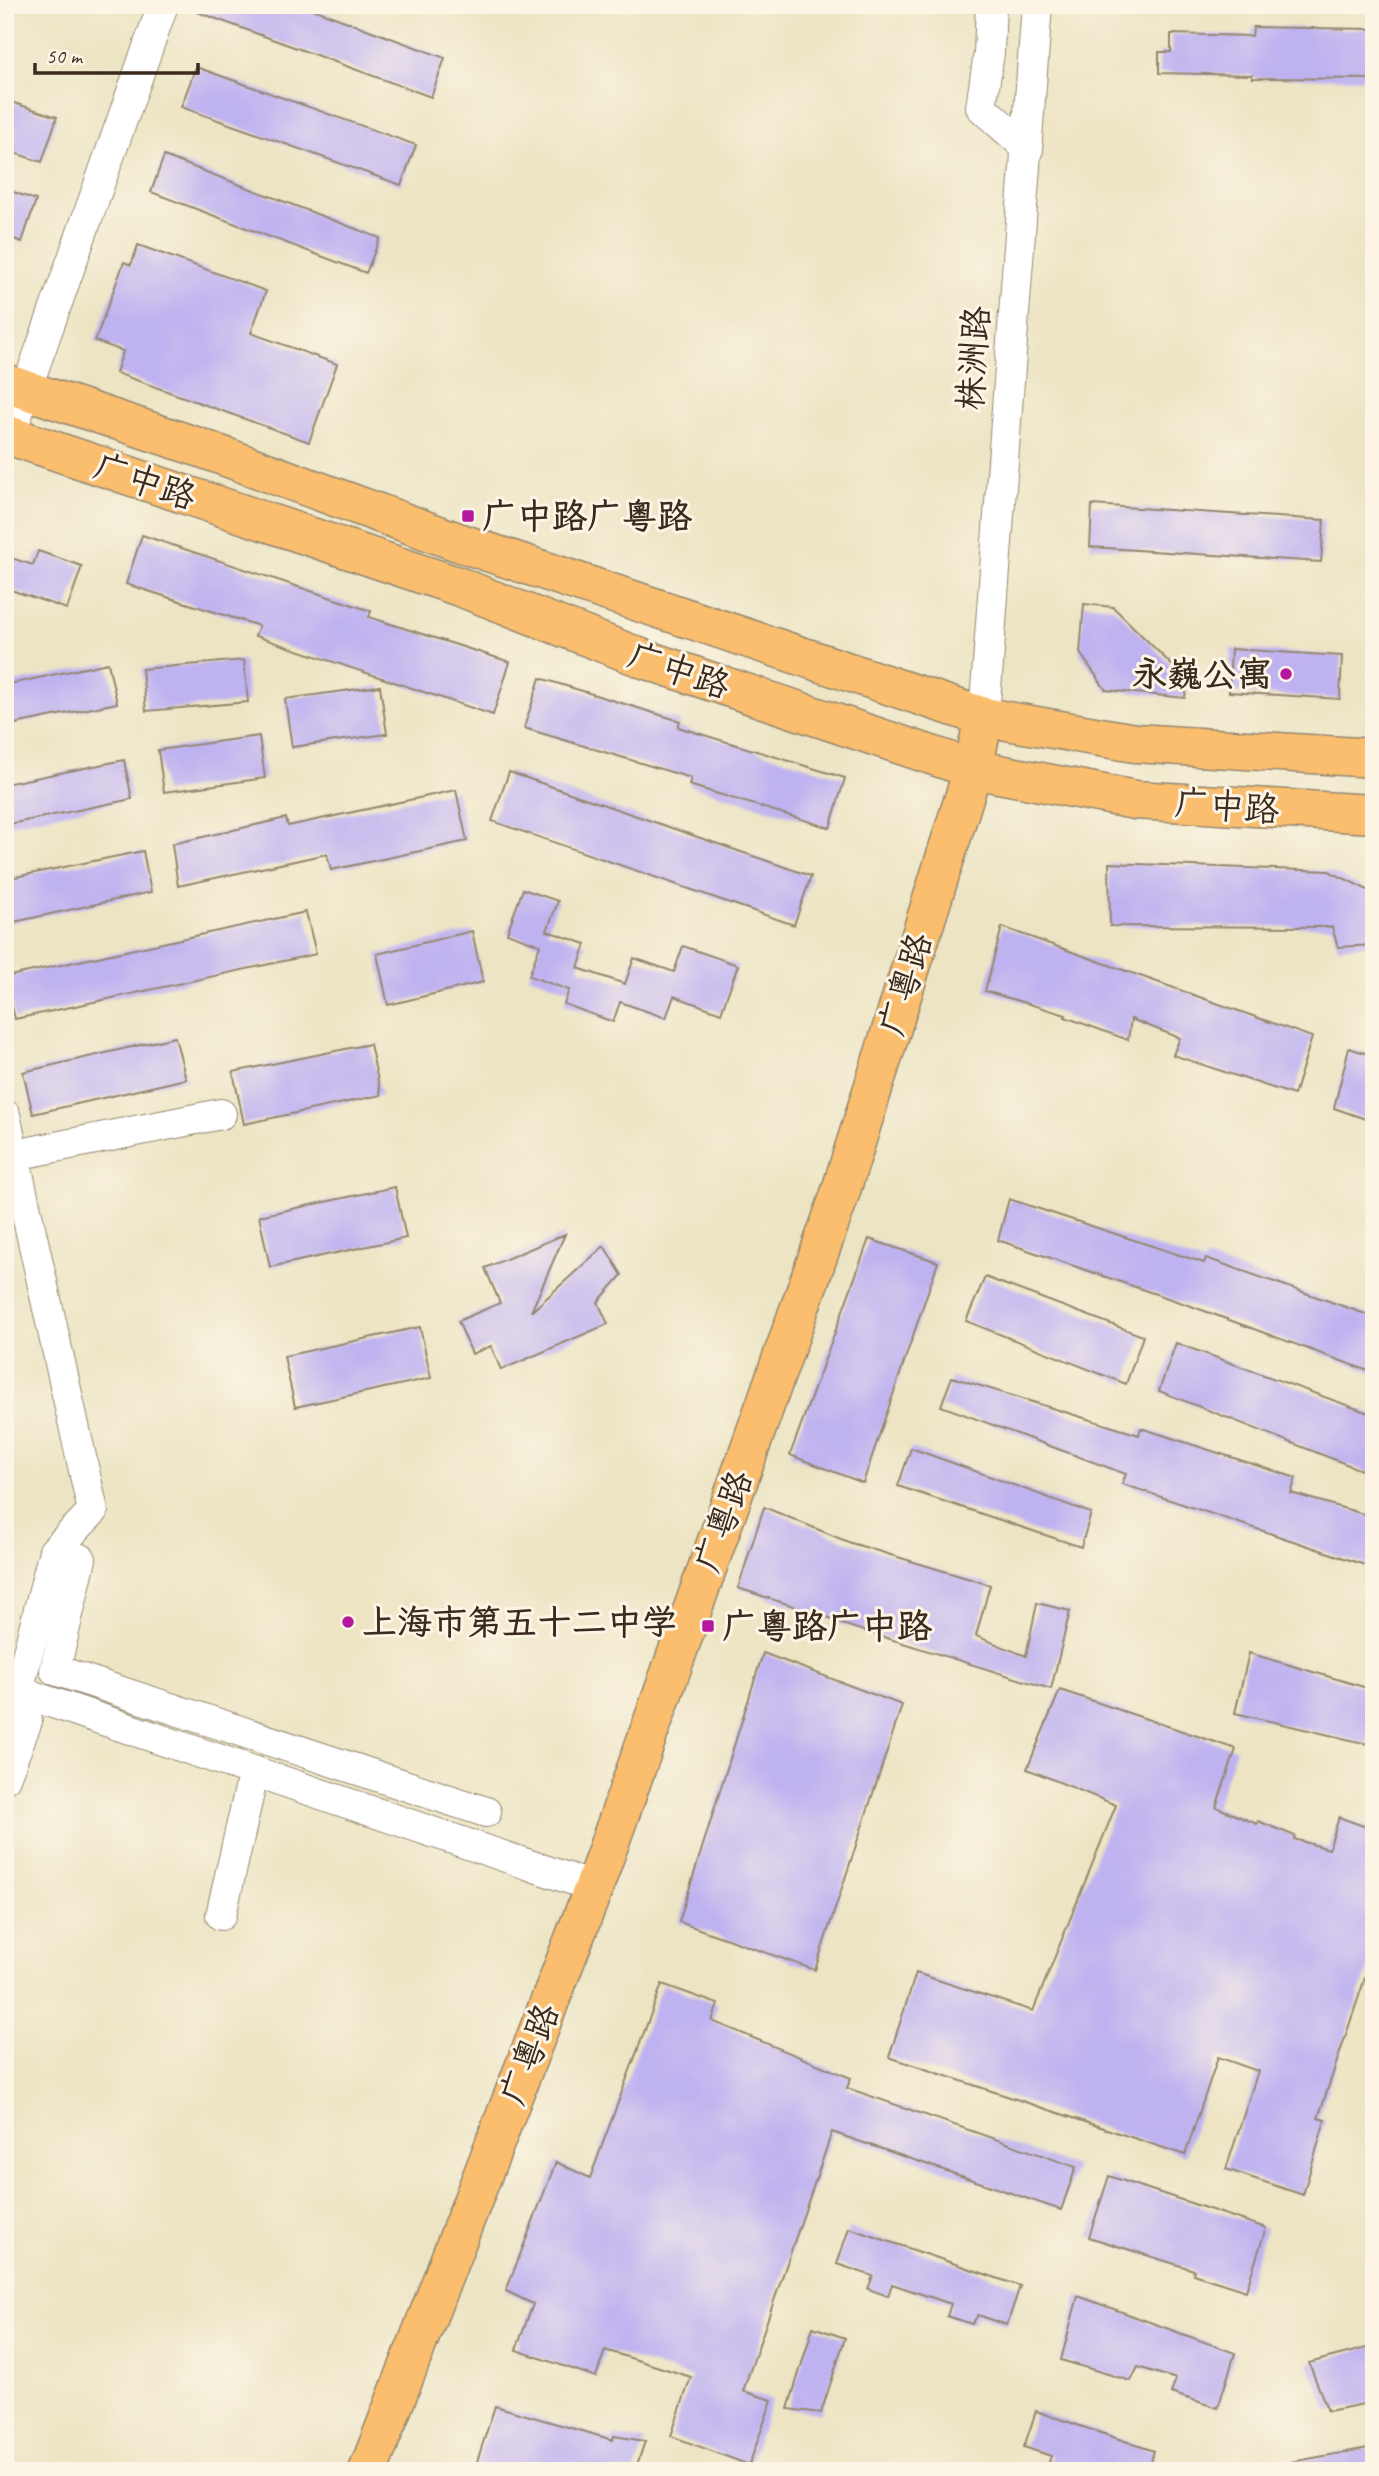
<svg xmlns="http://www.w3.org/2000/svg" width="1379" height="2476" viewBox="0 0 1379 2476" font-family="Caveat,'LXGW WenKai TC',sans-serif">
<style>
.building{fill:#bfb2f0}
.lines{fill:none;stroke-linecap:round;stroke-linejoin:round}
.minor-casing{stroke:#948770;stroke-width:32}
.major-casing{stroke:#948770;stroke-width:41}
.minor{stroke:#fff;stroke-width:30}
.major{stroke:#fabe6e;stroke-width:38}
.poi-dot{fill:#b5179e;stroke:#fcf5e5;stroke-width:2.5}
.labels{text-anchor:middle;stroke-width:6;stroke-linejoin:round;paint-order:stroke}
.street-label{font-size:35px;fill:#3b2a1e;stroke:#fcf5e5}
.poi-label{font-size:35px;font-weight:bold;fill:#3b2a1e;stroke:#fcf5e5;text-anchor:start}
</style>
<rect width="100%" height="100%" fill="#fcf5e5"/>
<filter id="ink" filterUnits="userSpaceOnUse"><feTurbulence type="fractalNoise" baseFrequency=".0143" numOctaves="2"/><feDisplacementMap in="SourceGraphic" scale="14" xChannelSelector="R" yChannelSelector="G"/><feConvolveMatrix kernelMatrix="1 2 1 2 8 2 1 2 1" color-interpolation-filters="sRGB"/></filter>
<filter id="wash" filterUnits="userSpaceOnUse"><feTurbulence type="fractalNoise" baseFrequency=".00686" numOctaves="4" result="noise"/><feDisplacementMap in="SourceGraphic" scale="28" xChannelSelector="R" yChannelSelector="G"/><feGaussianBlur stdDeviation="1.57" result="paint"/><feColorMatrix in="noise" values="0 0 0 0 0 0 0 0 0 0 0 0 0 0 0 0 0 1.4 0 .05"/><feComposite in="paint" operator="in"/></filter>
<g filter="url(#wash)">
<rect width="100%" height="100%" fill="#ece4c3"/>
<g id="blocks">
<!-- building -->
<path class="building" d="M184,5H302L445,58L431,97L184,7Z
M1253,27L1374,29V79L1252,78V75L1159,73V52H1171V34L1252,36Z
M196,67L416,145L401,185L181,107Z
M5,100L57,117L42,162L5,150Z
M164,156L380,238L366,273L151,192Z
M5,189L36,200L22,242L5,236Z
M138,245L266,291L251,333L337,364L309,442L116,373L123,351L95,341L124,262L131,265Z
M1092,505L1324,520L1321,562L1090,547Z
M142,535L371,611L369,617L510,662L493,715L255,636L259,626L126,584Z
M38,551L82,566L67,609L5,588V556L33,565Z
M1084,604L1113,607L1187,680L1185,698L1106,690L1080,653Z
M1231,649L1342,656L1340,699L1229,692Z
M244,660L248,702L146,711L142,669Z
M108,663L117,703L5,726V685Z
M540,678L680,721L678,727L845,778L830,828L689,785L691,778L524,728Z
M380,686L387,734L292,747L285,699Z
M259,736L265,778L164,792L158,750Z
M124,760L132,799L5,825V784Z
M509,772L811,876L794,925L492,821Z
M456,790L467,841L331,870L327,854L178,886L172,844L286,818L288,826Z
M143,851L151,892L5,924V879Z
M1109,863L1329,871L1374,893V945L1338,947L1332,927L1110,926Z
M523,889L558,901L547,931L586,944L578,968L625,984L634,958L674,972L683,946L738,965L721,1013L674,996L666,1018L620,1002L613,1022L564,1004L569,990L529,976L540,945L507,933Z
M306,912L316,954L15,1019L5,977Z
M1002,927L1312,1037L1294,1095L1173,1055L1180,1038L1131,1019L1128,1040L1065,1017L1066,1015L985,991Z
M472,931L483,982L388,1005L377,954Z
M175,1037L186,1079L33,1114L23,1072Z
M370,1044L381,1095L244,1124L233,1072Z
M1349,1048L1374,1056V1122L1334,1108Z
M395,1187L406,1238L270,1267L259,1216Z
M1009,1199L1204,1263L1206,1258L1374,1317V1373L1191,1306L998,1240Z
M565,1234L531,1312L604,1246L622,1275L598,1302L608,1324L501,1370L491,1346L472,1354L458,1321L500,1303L485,1268Z
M869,1239L938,1262L863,1483L790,1455Z
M985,1277L1143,1336L1126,1384L966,1321Z
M420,1327L431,1378L295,1407L284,1356Z
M1176,1343L1374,1415V1475L1159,1391Z
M952,1377L1139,1435L1141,1428L1296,1478L1291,1493L1374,1517V1568L1122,1484L1126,1474L941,1406Z
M911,1448L1091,1513L1081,1547L898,1486Z
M764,1507L848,1542L990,1585L976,1636L1026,1656L1037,1603L1070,1611L1051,1689L838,1623L839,1621L738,1588Z
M763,1653L902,1705L815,1970L679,1922Z
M1249,1653L1374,1690V1717L1368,1744L1235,1713Z
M1060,1690L1236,1749L1216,1807L1257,1824L1258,1821L1295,1836L1294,1839L1329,1849L1339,1817L1374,1830V1951L1318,2118L1325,2120L1303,2195L1226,2169L1258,2071L1218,2057L1185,2155L889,2057L916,1973L1033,2011L1116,1805L1027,1769Z
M662,1984L718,2004L712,2021L851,2078L847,2088L1076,2167L1061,2210L832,2132L743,2391L772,2400L749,2465L671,2436L691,2377L605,2350L596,2377L516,2350L533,2304L506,2291L556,2162L590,2178Z
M1109,2176L1266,2228L1246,2291L1193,2274L1194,2270L1089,2237Z
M849,2228L1020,2286L1007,2325L978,2315L972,2324L947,2316L951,2304L892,2284L888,2296L868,2289L873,2276L837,2264Z
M1078,2296L1235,2353L1218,2408L1171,2393L1176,2379L1138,2367L1131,2381L1061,2360Z
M813,2327L845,2338L821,2413L788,2409Z
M1374,2346V2402L1328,2411L1309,2363Z
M495,2406L613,2440L614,2436L645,2441L635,2471H474Z
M1036,2411L1154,2451L1148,2471H1046L1051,2456L1024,2447Z
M1374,2447V2471H1292L1291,2462Z"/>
</g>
</g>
<g filter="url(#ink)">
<use href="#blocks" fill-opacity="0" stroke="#948770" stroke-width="2"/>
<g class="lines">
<defs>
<path id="minor" d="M991,5L989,53L981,107L1028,149
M10,435L163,5
M984,717L1037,5
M5,1115L93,1511L54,1551L18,1691L27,1721L5,1778
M15,1155L221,1114
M81,1559L55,1670L486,1812
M18,1691L594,1887
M221,1915L254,1771"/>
<path id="major" d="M5,383L204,449L455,541L984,717L1135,743L1374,758
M5,434L460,587L644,659L973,769L1135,800L1374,814
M368,2471L594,1887L838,1200L973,769L984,717"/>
</defs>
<!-- minor casing -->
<use href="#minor" class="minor-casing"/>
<!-- major casing -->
<use href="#major" class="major-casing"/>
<!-- minor -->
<use href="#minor" class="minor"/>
<!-- major -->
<use href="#major" class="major"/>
</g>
</g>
<!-- markers -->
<g class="poi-dot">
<rect x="461" y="509" width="14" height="14" rx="3.5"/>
<circle cx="1286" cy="674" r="7"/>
<circle cx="348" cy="1622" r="7"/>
<rect x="701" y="1619" width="14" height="14" rx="3.5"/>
</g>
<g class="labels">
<!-- street labels -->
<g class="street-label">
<text transform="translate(973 358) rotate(-86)" y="12">株洲路</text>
<text transform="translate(145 481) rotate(19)" y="12">广中路</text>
<text transform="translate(679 670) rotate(19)" y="12">广中路</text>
<text transform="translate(1227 806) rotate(4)" y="12">广中路</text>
<text transform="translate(905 984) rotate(-73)" y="12">广粤路</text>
<text transform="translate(723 1521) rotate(-70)" y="12">广粤路</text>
<text transform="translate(529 2054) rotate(-69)" y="12">广粤路</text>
</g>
<!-- poi labels -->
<g class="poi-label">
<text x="482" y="528">广中路广粤路</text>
<text x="1272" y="686" text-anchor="end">永巍公寓</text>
<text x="362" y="1634">上海市第五十二中学</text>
<text x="722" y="1638">广粤路广中路</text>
</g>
</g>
<!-- margin -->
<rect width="1379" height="2476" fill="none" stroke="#fcf5e5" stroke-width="28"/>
<!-- scale -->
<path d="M35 63v10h163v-10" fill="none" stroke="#3b2a1e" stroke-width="3.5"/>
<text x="46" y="63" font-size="21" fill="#3b2a1e" stroke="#fcf5e5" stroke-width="5" paint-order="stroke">50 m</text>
</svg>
